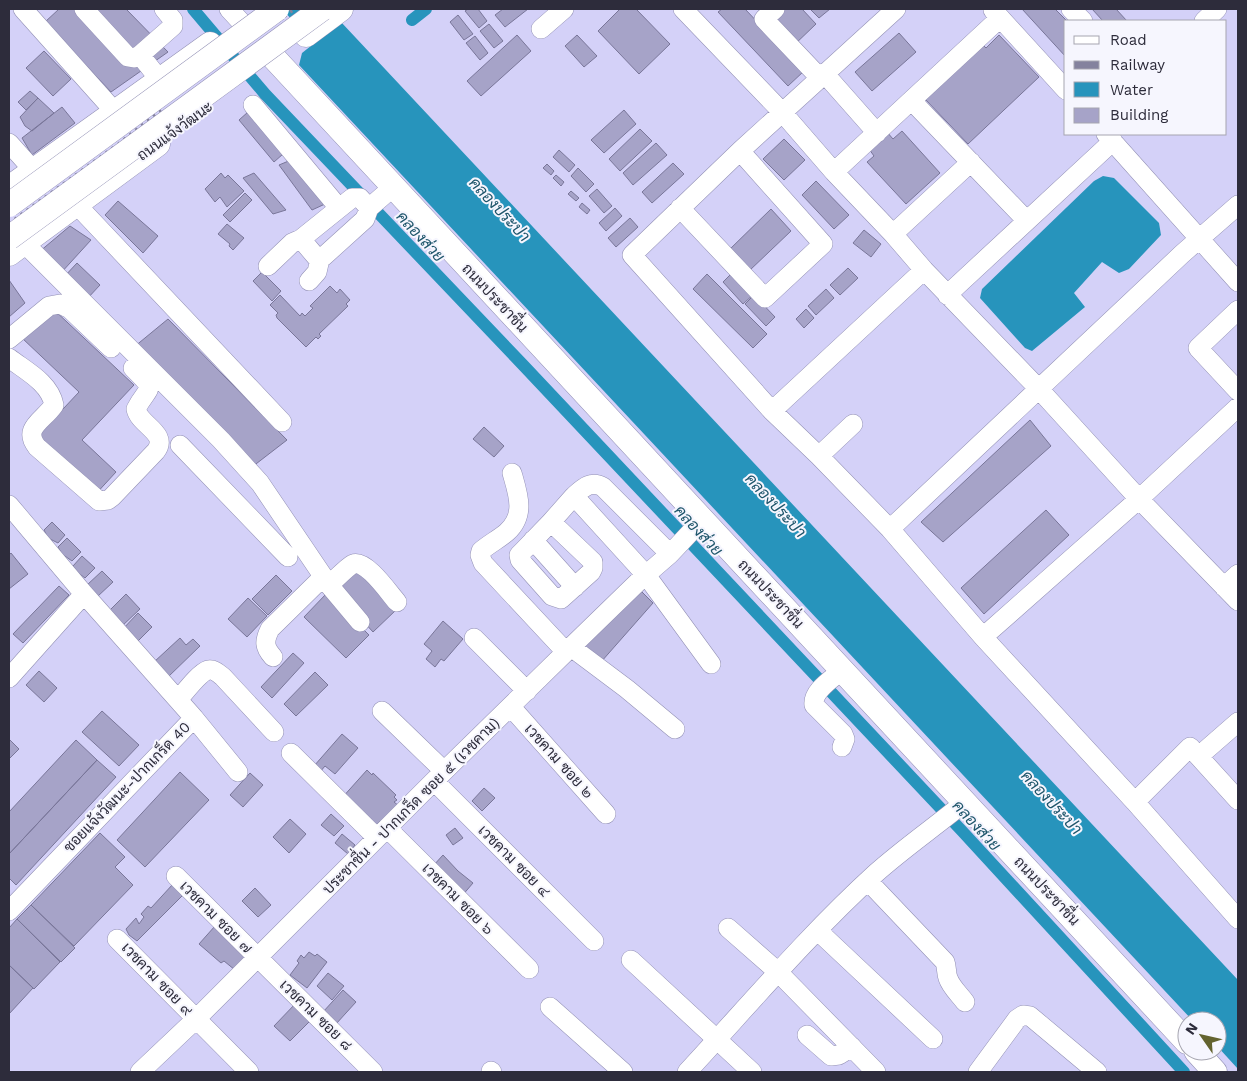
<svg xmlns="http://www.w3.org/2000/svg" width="1247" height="1081" viewBox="0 0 1247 1081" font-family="'Work Sans',Sarabun,sans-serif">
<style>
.water{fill:#2794bc}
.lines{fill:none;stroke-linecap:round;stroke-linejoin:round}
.canal{stroke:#2794bc;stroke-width:12}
.building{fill:#a6a3c8;stroke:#797699}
.minor-casing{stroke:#9391b5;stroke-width:20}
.major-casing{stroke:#9391b5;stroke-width:25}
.minor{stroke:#fff;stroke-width:19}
.major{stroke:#fff;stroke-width:24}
.rail{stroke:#84829e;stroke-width:4;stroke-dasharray:2.5 5;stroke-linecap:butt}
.major-bridge-casing{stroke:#9391b5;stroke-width:25;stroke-linecap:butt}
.major-bridge{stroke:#fff;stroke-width:24}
.labels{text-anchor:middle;stroke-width:4;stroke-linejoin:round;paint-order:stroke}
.street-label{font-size:15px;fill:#2d2c3b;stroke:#f6f6fe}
.water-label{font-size:16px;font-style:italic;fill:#1e556b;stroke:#f6f6fe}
</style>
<rect width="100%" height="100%" fill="#d4d1f8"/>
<!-- water -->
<path class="water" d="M341,22L1238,980V1069L1217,1046V1021H1193L299,65L302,53Z
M1103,176L1114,178L1159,223L1161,235L1129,269L1119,273L1102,262L1074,293L1085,307L1032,351L1025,348L980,298L982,289L1094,181Z"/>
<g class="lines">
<!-- canal -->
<path class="canal" d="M193,9L265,94L524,366L962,831L1184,1072
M290,9L305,25
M412,20L426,9"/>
</g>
<!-- building -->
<path class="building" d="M59,9H126L168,52L111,92L45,22Z
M468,9H478L487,21L479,28L465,11Z
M503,9H528L505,27L495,15Z
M620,9H636L670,44L639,74L598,31Z
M722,9H745L804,71L788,86L718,12Z
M783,9H802L816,24L792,47L769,22Z
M810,9H830L819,18Z
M1022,9H1055L1067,21L1066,57Z
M1092,9H1116L1127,21H1103Z
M458,15L473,34L464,40L450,22Z
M489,24L503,41L494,48L480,31Z
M899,33L916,52L872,91L855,72Z
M517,35L531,51L481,96L467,81Z
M577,35L597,56L584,67L565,46Z
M999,35L1039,77L968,144L925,99L982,44L986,48Z
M475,36L488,53L480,60L466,43Z
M44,51L71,79L53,96L26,68Z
M30,91L38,98L26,110L18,102Z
M38,98L54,113L32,131L25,126L20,117Z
M62,107L75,123L32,155L22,138Z
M624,110L636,124L604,153L591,140Z
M248,112L283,154L274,162L239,120Z
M640,129L652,141L620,171L609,159Z
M902,131L940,173L906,204L867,162L874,156L869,149L887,132L893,139Z
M784,139L805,160L784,180L763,159Z
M656,143L667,155L633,185L623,173Z
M559,150L575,165L569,172L553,157Z
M291,160L325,204L312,210L279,165Z
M673,163L684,174L652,203L642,192Z
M547,164L554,171L551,175L543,168Z
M578,168L594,184L586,192L571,176Z
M221,173L225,178L228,175L244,191L227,207L220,197L215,202L205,189Z
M254,173L286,210L273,214L243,178Z
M556,175L564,182L561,186L553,178Z
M816,181L849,215L834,229L802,195Z
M597,189L612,206L604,213L589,196Z
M571,191L579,198L576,201L568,194Z
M245,193L252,200L230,222L223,215Z
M118,201L158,236L143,253L105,215Z
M582,203L590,210L587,214L579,207Z
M615,208L622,216L606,231L599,223Z
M771,209L791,231L749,271L729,250Z
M630,218L638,227L616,247L608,238Z
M227,224L244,238L233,250L229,246L230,244L218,234Z
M70,226L91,240L60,274L39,252Z
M864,230L881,244L871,257L853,243Z
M77,263L100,285L86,300L63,278Z
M848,268L858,278L840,295L830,285Z
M734,271L755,293L743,304L723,282Z
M262,272L281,291L272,301L253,281Z
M707,274L767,334L753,348L693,289Z
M9,280L25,303L9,317Z
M330,286L337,293L340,289L350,300L346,304L348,306L319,334L321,336L318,339L316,337L306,347L277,318L276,315L278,313L270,305L280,295L300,316L302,313L305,316L313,308L310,306Z
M826,289L834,298L816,315L808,306Z
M754,295L775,317L766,326L745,304Z
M51,307L134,385L82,440L116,472L93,497L33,441L79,392L22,338Z
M806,309L814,318L804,328L796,319Z
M168,319L287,440L252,467L134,347Z
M1030,420L1051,446L943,542L921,522Z
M484,427L504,446L494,457L473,439Z
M1046,510L1069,535L984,614L961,588Z
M52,522L65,535L58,543L48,538L44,530Z
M67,538L81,552L72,561L62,554L58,547Z
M11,553L28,574L9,589V555Z
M82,556L95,568L85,578L77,572L73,566Z
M357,568L396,610L373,632L335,590Z
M102,571L113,582L97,597L87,585Z
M276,575L292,591L268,615L252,599Z
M59,586L69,595L23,643L13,634Z
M638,588L653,603L601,662L584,646Z
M327,593L369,635L346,658L304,617Z
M126,594L140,609L120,628L106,614Z
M248,598L267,616L247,637L228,619Z
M138,613L152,627L134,645L120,632Z
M443,621L463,639L444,661L441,659L435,667L426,659L432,651L424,644Z
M180,638L186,645L193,639L200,646L168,677L154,662Z
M293,653L304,663L272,698L261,687Z
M39,671L57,688L44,702L26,685Z
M315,672L328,685L296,716L284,704Z
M102,711L139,745L119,766L82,732Z
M342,734L358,748L335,774L325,766L320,772L314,766Z
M9,739L19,749L9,759Z
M76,740L97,760L9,854V812Z
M97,760L116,777L16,885L9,878V854Z
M367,770L372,775L373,773L396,795L394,797L397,800L394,802L399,806L383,824L380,821L373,829L341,799Z
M180,772L209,800L145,867L117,840Z
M250,773L263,785L243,807L230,795Z
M484,788L495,798L482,811L472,801Z
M331,814L344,826L334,836L321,825Z
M290,819L306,834L289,853L273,837Z
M455,828L463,838L453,845L446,835Z
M100,833L125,857L115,867L133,885L74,946L31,905Z
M342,834L355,845L348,854L335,843Z
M443,855L458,871L473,883L461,897L433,866Z
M173,884L183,895L137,941L129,935L126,929L136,918L139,924L144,917L141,914L148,906L151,908Z
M255,888L271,905L258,917L242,901Z
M31,905L75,948L61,962L17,919Z
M17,919L60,962L34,989L9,965V928Z
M215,926L249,952L235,970L224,961L221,963L199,944Z
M309,952L315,956L317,954L327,962L307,988L290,975L299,963L297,961L301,955L304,958Z
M9,965L33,988L9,1014Z
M328,973L344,986L332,1000L317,986Z
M343,990L356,1002L336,1024L323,1012Z
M297,1002L313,1018L290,1041L274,1026Z"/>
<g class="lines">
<defs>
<path id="minor" d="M23,9L115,112
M84,9L128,57L134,58L140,55L160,80
M229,9L241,22
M683,9L782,112L834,172L893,234L924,270L1038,388L1139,499L1238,601
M775,9L764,19L820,78
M896,9L740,151L632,255L772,411L819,456L890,529L983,637L1135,802L1238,919
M1071,9L1083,21
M993,10L1066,90
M1204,21L1217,9
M541,29L564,9
M140,55L173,26V20L164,9
M824,73L877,133
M912,101L1027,221
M253,105L339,208
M1106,134L1238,282
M9,143L34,171
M834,172L1000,18
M76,204L282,422
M369,208L360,198H352L301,239L317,258L323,257L365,219L369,208L392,188
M680,208L765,298L823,244L740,151
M893,234L971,162
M24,243L221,440L260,483L329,585C335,580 347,567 353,564C366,559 389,593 397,602
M268,266L292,243L301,239
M309,281L317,272L320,259
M947,295L1113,141
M1238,310L1198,348L1238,391
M9,339L49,306L60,304L70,309L111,348
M9,358C26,371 50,383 54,405C43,421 22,428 37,447L99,501L108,500L112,497L156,451C169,433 139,425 136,409C149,384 158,393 133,368
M772,411L924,270
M180,445L288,557
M819,456L853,424
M512,473C518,494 526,515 507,532C499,539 489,544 481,551L480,555L483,563L566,652
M9,505L84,594L194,718L9,911
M551,522L593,562V568L591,572L561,599L552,596L520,560L519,555L523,551Z
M551,522L574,496
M890,529L1182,254L1238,205
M533,540L575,587
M670,554L603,487C591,480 583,488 574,496L646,575L711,664
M329,585L360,622
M1224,587L1238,574
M983,637L1139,499L1238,407
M474,638L527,691
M571,647L627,689L675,729
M273,657C264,647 264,641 270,629L323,577
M841,671C832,679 812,691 814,705L843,734L845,739L842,747
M9,678L84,594
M178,700C185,692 199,673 208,670C214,669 218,673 223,677L274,732
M511,707L606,814
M382,711L444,771
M194,718L238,772
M291,753L377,838
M1199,756L1238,722
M434,781L594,941
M1135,802L1190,747L1238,800
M387,828L529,969
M176,876L373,1072
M868,881L945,962C947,967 946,973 948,978C951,987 959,994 965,1002
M728,928L778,972L876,1072
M818,931L933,1039
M117,939L249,1072
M631,960L752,1072
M550,1007L623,1072
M807,1035L831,1056L839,1055L852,1047
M491,1071L492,1072
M140,1072L196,1019L434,781L571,647L640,580L670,554L702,520
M687,1072C749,1005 808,935 876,873C904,848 936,826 965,802
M978,1072L1017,1019L1023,1015L1030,1016L1097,1072"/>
<path id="major" d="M306,35L341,9
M274,58L1187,1042
M9,188L210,44
M9,254L158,144
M1196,1051L1215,1072"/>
</defs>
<!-- minor casing -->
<use href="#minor" class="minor-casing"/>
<!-- major casing -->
<use href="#major" class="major-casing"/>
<!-- minor -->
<use href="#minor" class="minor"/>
<!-- major -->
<use href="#major" class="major"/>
<!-- rail -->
<path class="rail" d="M9,212C102,142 200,78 294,9
M9,224L119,144L162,110"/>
<defs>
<path id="major-bridge" d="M9,205L277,9
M9,238L322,9"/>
</defs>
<!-- major-bridge casing -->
<use href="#major-bridge" class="major-bridge-casing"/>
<!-- major-bridge -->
<use href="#major-bridge" class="major-bridge"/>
</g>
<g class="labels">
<!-- street labels -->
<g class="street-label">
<text transform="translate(175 131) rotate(-36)" y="5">ถนนแจ้งวัฒนะ</text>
<text transform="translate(495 298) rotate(47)" y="5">ถนนประชาชื่น</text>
<text transform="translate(771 594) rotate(47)" y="5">ถนนประชาชื่น</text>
<text transform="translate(559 761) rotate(48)" y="5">เวชคาม ซอย ๒</text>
<text transform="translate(127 787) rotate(-46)" y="5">ซอยแจ้งวัฒนะ-ปากเกร็ด 40</text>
<text transform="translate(411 806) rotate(-45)" y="5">ประชาชื่น - ปากเกร็ด ซอย ๕ (เวชคาม)</text>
<text transform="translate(514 861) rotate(45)" y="5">เวชคาม ซอย ๔</text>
<text transform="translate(1047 891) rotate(47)" y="5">ถนนประชาชื่น</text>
<text transform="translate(458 899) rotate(45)" y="5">เวชคาม ซอย ๖</text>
<text transform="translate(216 917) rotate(45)" y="5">เวชคาม ซอย ๗</text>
<text transform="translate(157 979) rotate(46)" y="5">เวชคาม ซอย ๙</text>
<text transform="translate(316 1015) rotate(44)" y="5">เวชคาม ซอย ๘</text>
</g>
<!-- water labels -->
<g class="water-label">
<text transform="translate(500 209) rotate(47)" y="6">คลองประปา</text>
<text transform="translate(421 236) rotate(47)" y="6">คลองส่วย</text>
<text transform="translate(776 505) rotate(47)" y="6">คลองประปา</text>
<text transform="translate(699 530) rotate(47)" y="6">คลองส่วย</text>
<text transform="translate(1052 802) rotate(47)" y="6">คลองประปา</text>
<text transform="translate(977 825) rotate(47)" y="6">คลองส่วย</text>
</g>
</g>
<!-- border -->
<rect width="1247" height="1081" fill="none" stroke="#2d2c3b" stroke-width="20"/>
<!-- legend -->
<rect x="1064" y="20" width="162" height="115" fill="#f6f6fe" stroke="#a6a5b0"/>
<rect x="1074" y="36" width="25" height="8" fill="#ffffff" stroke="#a6a5b0"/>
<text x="1110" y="45" font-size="15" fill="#2d2c3b">Road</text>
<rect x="1074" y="61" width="25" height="8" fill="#84829e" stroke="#a6a5b0"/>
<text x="1110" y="70" font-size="15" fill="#2d2c3b">Railway</text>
<rect x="1074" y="82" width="25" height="15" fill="#2794bc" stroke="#a6a5b0"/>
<text x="1110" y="95" font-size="15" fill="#2d2c3b">Water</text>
<rect x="1074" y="108" width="25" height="15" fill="#a6a3c8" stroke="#a6a5b0"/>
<text x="1110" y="120" font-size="15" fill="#2d2c3b">Building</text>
<!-- north arrow -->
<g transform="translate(1202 1036) rotate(304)"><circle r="24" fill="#f6f6fe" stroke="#a6a5b0"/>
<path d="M0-4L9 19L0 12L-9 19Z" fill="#63632f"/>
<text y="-8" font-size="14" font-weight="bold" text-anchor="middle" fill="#2d2c3b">N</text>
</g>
</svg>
